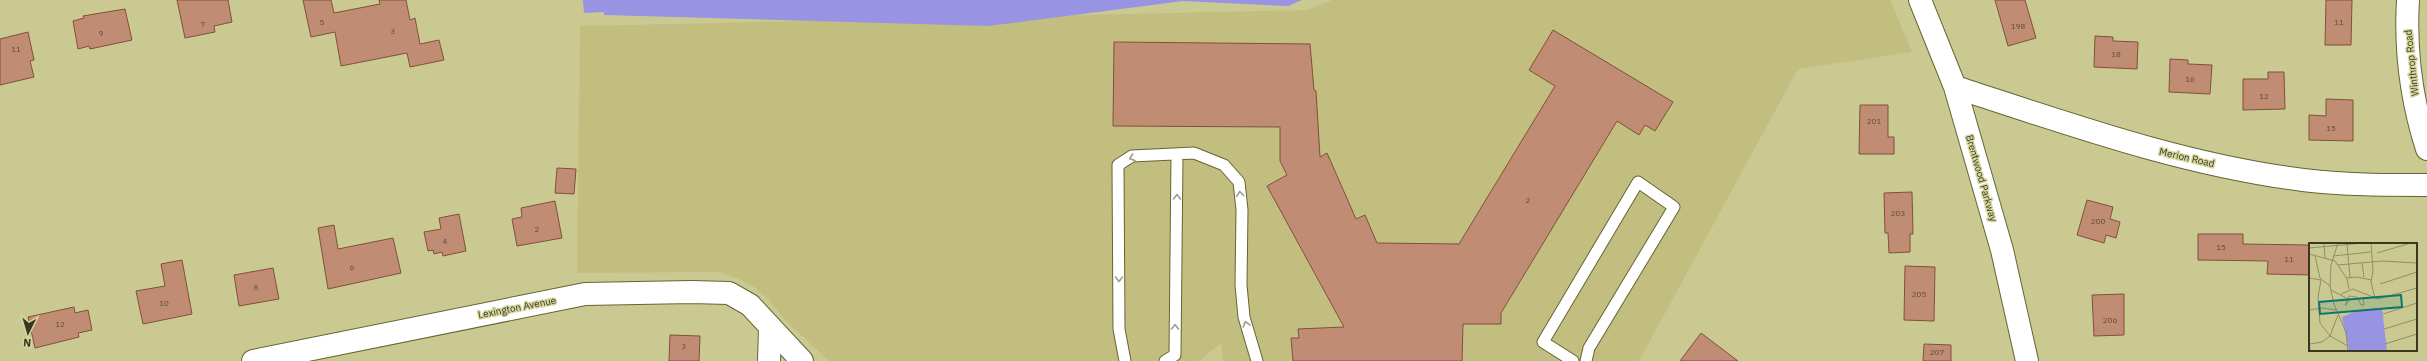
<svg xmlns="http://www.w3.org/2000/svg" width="2427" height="361" viewBox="0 0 2427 361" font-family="'IBM Plex Sans',sans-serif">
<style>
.built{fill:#c1be80}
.green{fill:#9893e3}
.building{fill:#c08c74;stroke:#80513a}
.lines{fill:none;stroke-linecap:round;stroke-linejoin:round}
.service-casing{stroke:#676431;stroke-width:13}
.minor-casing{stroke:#676431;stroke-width:24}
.service{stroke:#fff;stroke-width:11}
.minor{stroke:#fff;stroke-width:22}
.oneway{stroke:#9c9c90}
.labels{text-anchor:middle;stroke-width:3;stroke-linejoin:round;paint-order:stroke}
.number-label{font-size:8px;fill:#5b4e36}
.street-label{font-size:10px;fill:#393922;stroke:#d7d69f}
.inset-road{fill:none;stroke:#918f65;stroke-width:1}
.view{fill:#0f766e;fill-opacity:0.15;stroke:#0f766e;stroke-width:2}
.inset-edge{fill:none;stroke:#393922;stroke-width:2}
</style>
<rect width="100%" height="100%" fill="#cbc992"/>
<!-- built -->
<path class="built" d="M1332,0H1890L1912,52L1798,69L1639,361H1223L1221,343L1199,361H829L786,321L769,300L756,288L739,279L718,272L577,273L580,26L1308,10Z"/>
<!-- green -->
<path class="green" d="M583,0H1302L1288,6L1183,1L988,26L604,15V12L584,13Z"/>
<!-- building -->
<path class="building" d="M177,0H228L232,22L214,26L215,32L185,38Z
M303,0H331L334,13L380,4L379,0H406L410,20L415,18L420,44L439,40L444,60L410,67L407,53L341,66L335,32L311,37Z
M1995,0H2025L2036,38L2008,46Z
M2326,0H2352L2351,45H2325Z
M125,9L132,40L90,49L89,46L78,49L73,21L84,18L83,16Z
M1553,30L1673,102L1655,131L1645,125L1639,135L1617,121L1501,313V324H1463L1462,361H1293L1291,338H1299L1298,329L1344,327L1267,186L1287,175L1280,161V127L1113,126L1114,42L1310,44L1314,90L1316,91L1320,157L1327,153L1356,219L1365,215L1377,243L1459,244L1555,86L1529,70Z
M28,32L34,60L30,61L34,77L0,85V39Z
M2095,36L2113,37V41L2138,42L2137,69L2094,67Z
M2170,59L2188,60V64L2212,65L2210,94L2169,92Z
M2268,72H2284L2285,109L2243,110V79H2268Z
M2326,99L2353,100V141L2309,140V115L2326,116Z
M1860,105H1888V137H1894V154H1859Z
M557,168L576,169L574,194L555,193Z
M1912,192L1913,234H1910V252L1889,253L1888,233H1885L1884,193Z
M2087,200L2113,207L2110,219L2120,222L2116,238L2106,235L2104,243L2077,235Z
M555,201L562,238L517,246L512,219L522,217L521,208Z
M459,214L466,251L443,256L442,252L434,254L433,250L428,251L424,232L441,229L439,218Z
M334,225L338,249L393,238L401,273L328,289L318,228Z
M2198,234H2243V244L2310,245V275L2267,274L2268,261L2198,260Z
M182,260L192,314L143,324L136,291L165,286L161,264Z
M1905,266L1935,267L1934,321L1904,320Z
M273,268L279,299L239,306L234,275Z
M2124,294V335L2094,336L2092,295Z
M74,307L75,313L88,310L92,330L78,333L79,337L35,348L28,317Z
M1701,333L1738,361H1680Z
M670,335L700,336L699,361H669Z
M1924,344L1951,345V361H1923Z"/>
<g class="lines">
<defs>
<path id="service" d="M1125,361L1119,329L1118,165L1132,156L1194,153L1224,165L1239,182L1242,210L1241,285L1244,317L1257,361
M1165,361L1175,355L1177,154
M1573,361L1543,342L1638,182L1674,207L1589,348L1586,361"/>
<path id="minor" d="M1920,0L1955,87L2002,250L2027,361
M2408,0C2405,49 2412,102 2427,149
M1955,87C2069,124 2183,165 2303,180C2344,185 2386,185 2427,185
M253,361L585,294L691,292L729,293L750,305L802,361
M769,361L770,329"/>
</defs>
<!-- service casing -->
<use href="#service" class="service-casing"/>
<!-- minor casing -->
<use href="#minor" class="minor-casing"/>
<!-- service -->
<use href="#service" class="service"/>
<!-- minor -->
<use href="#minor" class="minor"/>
</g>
<!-- one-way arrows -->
<defs><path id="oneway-chevron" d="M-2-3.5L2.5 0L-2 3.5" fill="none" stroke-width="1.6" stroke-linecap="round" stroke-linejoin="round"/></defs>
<g class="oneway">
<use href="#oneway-chevron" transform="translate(1132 158) rotate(160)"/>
<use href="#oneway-chevron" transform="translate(1240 194) rotate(-97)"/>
<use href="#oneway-chevron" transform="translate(1177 197) rotate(-89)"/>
<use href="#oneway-chevron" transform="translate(1119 279) rotate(90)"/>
<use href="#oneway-chevron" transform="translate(1246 324) rotate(-106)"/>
<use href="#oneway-chevron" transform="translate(1175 327) rotate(-89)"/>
</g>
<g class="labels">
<!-- number labels -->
<g class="number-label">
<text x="322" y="25">5</text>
<text x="2339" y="25">11</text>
<text x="203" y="27">7</text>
<text x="2018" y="29">198</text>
<text x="393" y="34">3</text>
<text x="101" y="36">9</text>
<text x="16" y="52">11</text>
<text x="2116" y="57">18</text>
<text x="2190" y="82">16</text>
<text x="2264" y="99">12</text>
<text x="1874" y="124">201</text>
<text x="2331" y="131">15</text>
<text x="1528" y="203">2</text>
<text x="1898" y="216">203</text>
<text x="2098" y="224">200</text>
<text x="537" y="232">2</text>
<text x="445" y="244">4</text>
<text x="2221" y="250">15</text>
<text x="2289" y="262">11</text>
<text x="352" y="270">6</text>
<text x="256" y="290">8</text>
<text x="1919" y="297">205</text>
<text x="164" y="306">10</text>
<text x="2110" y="323">206</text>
<text x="60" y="327">12</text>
<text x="684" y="349">3</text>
<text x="1937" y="355">207</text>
</g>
<!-- street labels -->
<g class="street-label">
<text transform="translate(2411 63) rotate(-96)" y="4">Winthrop Road</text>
<text transform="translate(2187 157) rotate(13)" y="4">Merion Road</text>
<text transform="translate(1982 178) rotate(74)" y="4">Brentwood Parkway</text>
<text transform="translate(517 307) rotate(-11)" y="4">Lexington Avenue</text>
</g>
</g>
<!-- overview -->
<g transform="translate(2309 243)">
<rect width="108" height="108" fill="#cbc992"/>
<path d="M73,65L78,108H40L33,74L50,67Z" fill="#9893e3"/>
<path class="inset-road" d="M15,0L16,15M29,0L22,22L21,43L25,61L37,89L39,108M62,0L64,28L62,39L66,55M38,1L41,34M0,5L55,0M68,10L102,0M0,11L26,18L38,36L40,46M6,13L11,35L21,43M24,13L62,9M53,20L55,34M29,22L73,18L108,20M0,35L12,37L9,54L11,80L21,93M37,35L48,34L62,37M71,41L108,29M22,47L39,56L40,53L48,54L52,62H55L54,54M32,51L44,46L69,56L108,45M39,56L40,57L37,62H36ZM0,67L13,65L27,67M74,71L108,60M75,86L108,76M0,92L1,108M21,93L29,72M1,101L13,99L21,93L39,103M76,101L108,91"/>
<path class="view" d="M92,52L93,64L11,71L10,59Z"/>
<rect width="108" height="108" class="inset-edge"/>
</g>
<!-- north arrow -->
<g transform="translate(28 333) rotate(185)" stroke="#d7d69f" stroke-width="3" paint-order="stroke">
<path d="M0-3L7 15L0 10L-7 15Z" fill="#393922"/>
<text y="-6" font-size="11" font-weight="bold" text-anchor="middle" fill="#393922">N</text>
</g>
</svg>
